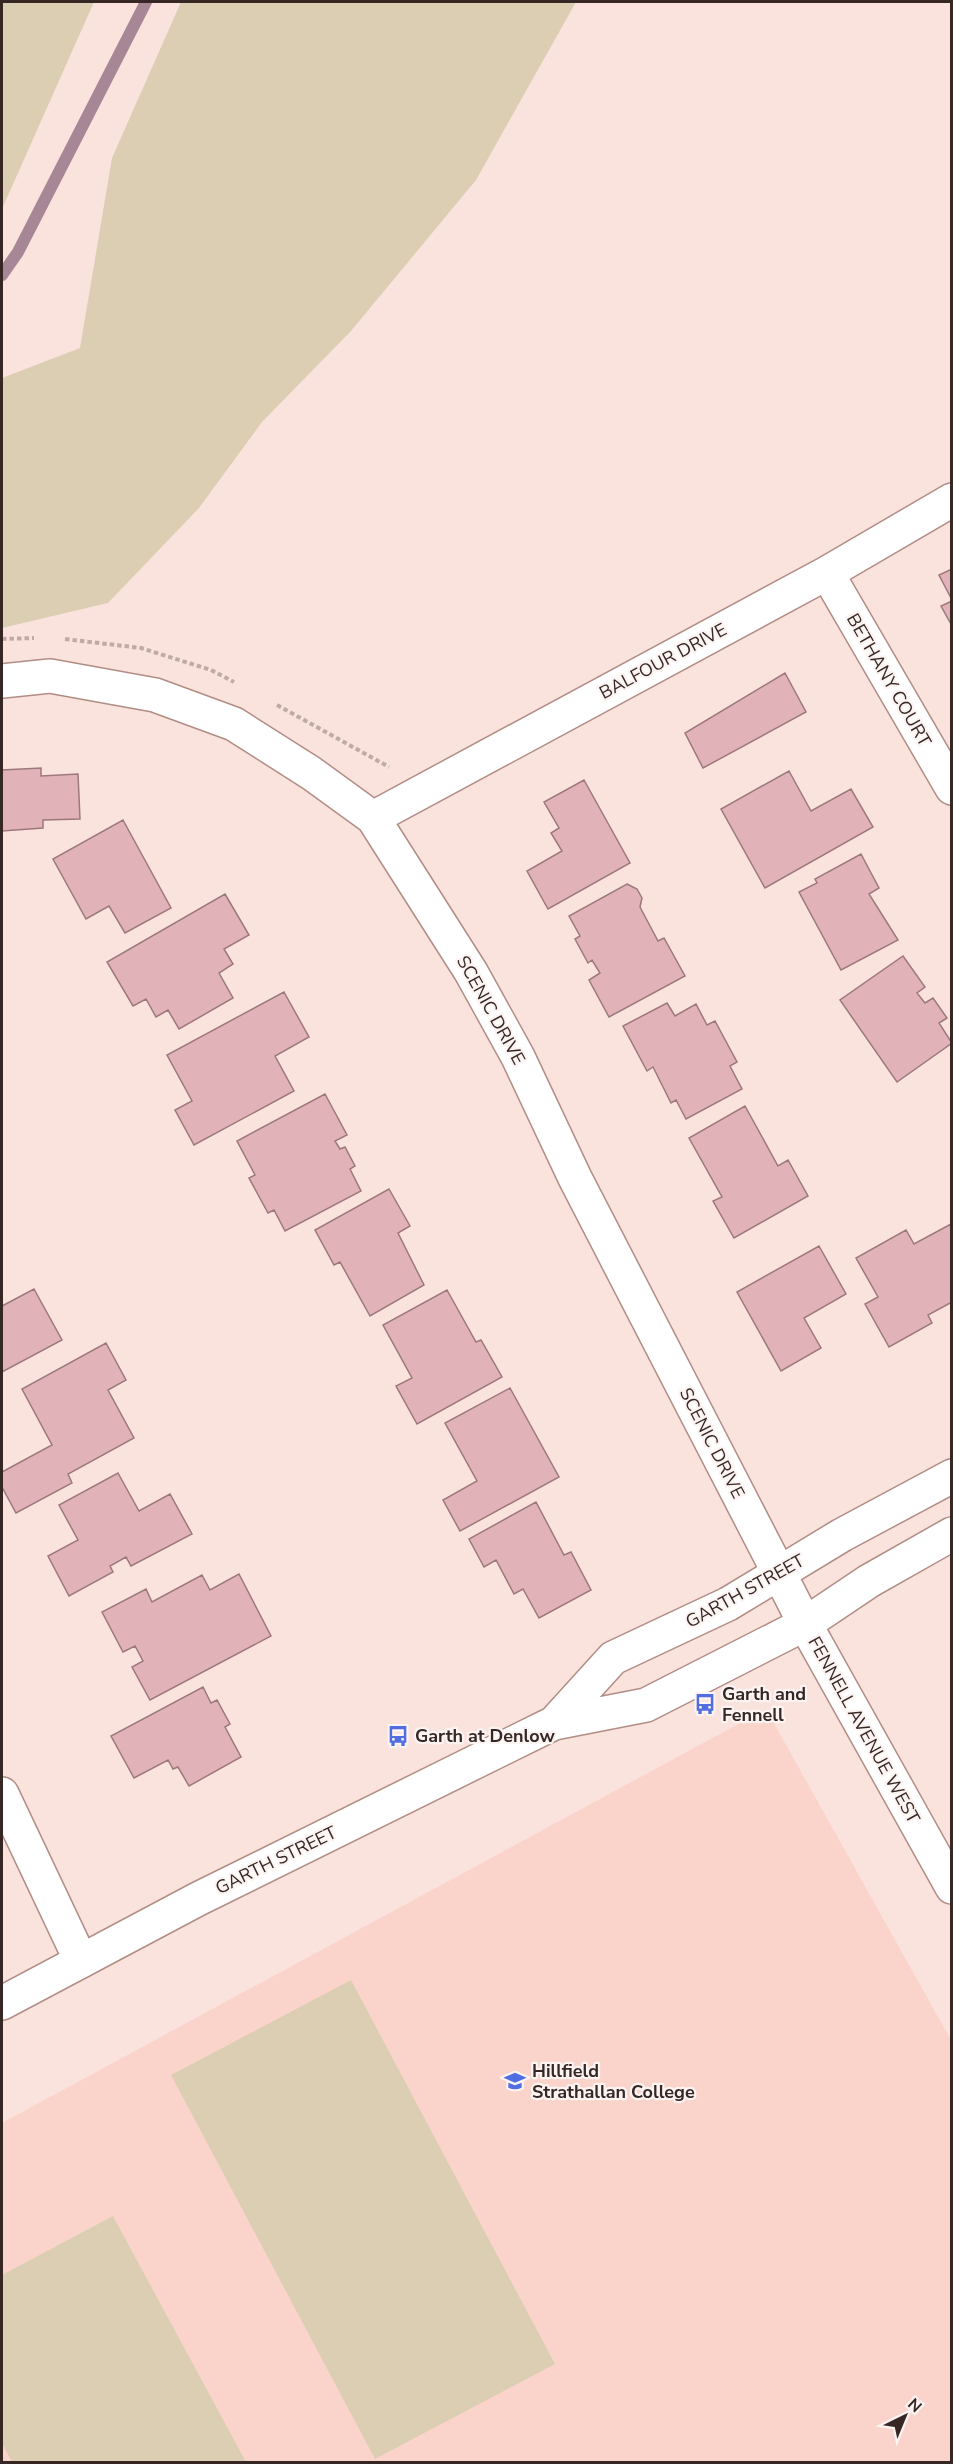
<svg xmlns="http://www.w3.org/2000/svg" width="953" height="2464" viewBox="0 0 953 2464" font-family="'Nunito Sans',sans-serif">
<style>
.built{fill:#fad4cb}
.green{fill:#dcceb3}
.lines{fill:none;stroke-linecap:round;stroke-linejoin:round}
.stream{stroke:#a78695;stroke-width:12}
.building{fill:#e1b3b9;stroke:#9c787d;stroke-width:1.5}
.minor-casing{stroke:#b18d85;stroke-width:36}
.major-casing{stroke:#b18d85;stroke-width:36}
.path{stroke:#bfaaa5;stroke-width:4;stroke-dasharray:4.5 3;stroke-linecap:butt}
.minor{stroke:#fff;stroke-width:33}
.major{stroke:#fff;stroke-width:33}
.labels{text-anchor:middle;stroke-width:4.5;stroke-linejoin:round;paint-order:stroke}
.street-label{font-size:18px;fill:#362724;stroke:#fcf4f2}
.poi-label{font-size:18px;font-weight:bold;fill:#362724;stroke:#fcf4f2;text-anchor:start}
</style>
<rect width="100%" height="100%" fill="#fbe3dd"/>
<!-- built -->
<path class="built" d="M766,1709L951,2040V2462H2V2123Z"/>
<!-- green -->
<path class="green" d="M2,2H94L2,209Z
M181,2H576L476,180L351,331L262,422L199,508L108,603L2,628V378L80,348L112,158Z
M351,1980L555,2364L375,2459L171,2075Z
M113,2216L246,2462H12L2,2443V2275Z"/>
<g class="lines">
<!-- stream -->
<path class="stream" d="M2,275L18,252L146,2"/>
</g>
<!-- building -->
<path class="building" d="M952,569V600L939,575Z
M952,601V626L941,606Z
M785,673L806,712L703,768L685,733Z
M41,768V776L78,774L80,819L43,820V828L2,831V770Z
M789,771L811,811L851,789L873,827L765,888L721,809Z
M584,780L630,863L548,909L527,871L562,851L551,833L559,828L544,802Z
M123,820L171,908L125,933L109,906L86,919L53,859Z
M861,854L879,888L869,894L898,940L841,970L799,892L817,883L815,879Z
M627,884L637,889L642,898L640,907L658,941L664,938L685,976L609,1017L589,980L600,973L592,960L588,963L575,939L580,936L569,916Z
M225,894L249,935L224,949L233,964L219,973L233,998L179,1029L168,1010L156,1017L146,999L133,1006L107,962Z
M903,956L925,987L917,993L925,1003L933,998L947,1018L939,1023L952,1043L897,1082L840,1000Z
M284,992L309,1037L275,1056L294,1091L194,1145L175,1110L192,1101L167,1055Z
M667,1003L675,1016L696,1004L707,1025L715,1021L737,1062L730,1066L742,1089L686,1119L676,1100L671,1103L653,1067L647,1071L623,1026Z
M325,1094L347,1135L335,1141L340,1149L345,1147L355,1166L350,1169L361,1191L285,1231L274,1210L268,1213L249,1178L255,1175L237,1141Z
M745,1106L778,1166L788,1160L808,1196L734,1238L713,1201L722,1197L689,1138Z
M389,1189L410,1226L398,1233L424,1285L370,1316L340,1262L334,1265L315,1230Z
M951,1224L952,1302L928,1315L932,1323L889,1347L865,1304L878,1297L856,1258L906,1230L914,1244Z
M819,1246L846,1294L804,1318L821,1348L781,1371L737,1292Z
M34,1289L62,1340L2,1372V1306Z
M447,1290L476,1342L481,1340L502,1377L417,1424L396,1386L412,1378L383,1325Z
M106,1343L126,1380L108,1390L134,1438L68,1474L72,1483L16,1513L2,1487V1472L52,1445L22,1389Z
M510,1388L559,1477L460,1531L443,1500L477,1481L445,1423Z
M118,1473L139,1511L170,1494L192,1534L131,1566L126,1557L110,1566L113,1572L69,1596L48,1556L78,1540L59,1505Z
M536,1502L564,1555L571,1552L591,1590L539,1618L523,1589L514,1594L496,1560L484,1567L469,1539Z
M239,1574L271,1636L150,1700L132,1667L143,1661L135,1646L123,1652L102,1612L146,1589L152,1602L202,1575L210,1590Z
M203,1687L211,1703L217,1700L230,1724L225,1727L241,1757L189,1786L178,1767L173,1769L168,1760L134,1778L111,1736Z"/>
<g class="lines">
<defs>
<path id="minor" d="M827,573L952,788
M2,681L50,676L155,695L234,724L311,773L373,818L471,972L518,1057L575,1178L779,1573
M373,818L827,573L952,500
M2,1794L81,1961"/>
<path id="major" d="M779,1573L805,1624L952,1887
M554,1723L613,1658L728,1604L842,1535L952,1476
M2,2003L198,1899L554,1723L646,1705L805,1624L869,1581L952,1534"/>
</defs>
<!-- minor casing -->
<use href="#minor" class="minor-casing"/>
<!-- major casing -->
<use href="#major" class="major-casing"/>
<!-- path -->
<path class="path" d="M2,639L34,638
M65,639L141,648L211,670L234,682
M277,705L389,767"/>
<!-- minor -->
<use href="#minor" class="minor"/>
<!-- major -->
<use href="#major" class="major"/>
</g>
<!-- icons -->
<defs>
<symbol id="bus-bare" viewBox="-9 -9 18 18"><path d="M-5-6H5V4H4V6H2V4H-2V6H-4V4H-5ZM-3.5-4V0h7V-4ZM-3.5 1.2v1.5H-2V1.2ZM2 1.2v1.5H3.5V1.2Z" fill="#516de2" stroke="#fcf4f2" stroke-width="2.5" paint-order="stroke"/></symbol>
<symbol id="school-bare" viewBox="-9 -9 18 18"><path d="M0-5L7-2L0 1L-7-2ZM-4 1L0 2.5L4 1V4Q0 6-4 4Z" fill="#516de2" stroke="#fcf4f2" stroke-width="2.5" paint-order="stroke"/></symbol>
</defs>
<g fill-rule="evenodd">
<use href="#bus-bare" x="690" y="1689" width="30" height="30"/>
<use href="#bus-bare" x="383" y="1721" width="30" height="30"/>
<use href="#school-bare" x="500" y="2066" width="30" height="30"/>
</g>
<g class="labels">
<!-- street labels -->
<g class="street-label">
<text transform="translate(663 661) rotate(-28)" y="6">BALFOUR DRIVE</text>
<text transform="translate(889 680) rotate(60)" y="6">BETHANY COURT</text>
<text transform="translate(491 1010) rotate(61)" y="6">SCENIC DRIVE</text>
<text transform="translate(712 1443) rotate(63)" y="6">SCENIC DRIVE</text>
<text transform="translate(745 1591) rotate(-29)" y="6">GARTH STREET</text>
<text transform="translate(864 1730) rotate(61)" y="6">FENNELL AVENUE WEST</text>
<text transform="translate(276 1860) rotate(-26)" y="6">GARTH STREET</text>
</g>
<!-- poi labels -->
<g class="poi-label">
<text x="722" y="1700">Garth and<tspan x="722" dy="21">Fennell</tspan></text>
<text x="415" y="1742">Garth at Denlow</text>
<text x="532" y="2077">Hillfield<tspan x="532" dy="21">Strathallan College</tspan></text>
</g>
</g>
<!-- border -->
<rect width="953" height="2464" fill="none" stroke="#362724" stroke-width="6"/>
<!-- north arrow -->
<g transform="translate(905 2416) rotate(43)" stroke="#fcf4f2" stroke-width="4.5" paint-order="stroke">
<path d="M0-4.5L10 22L0 15L-10 22Z" fill="#362724"/>
<text y="-9" font-size="16" font-weight="bold" text-anchor="middle" fill="#362724">N</text>
</g>
</svg>
